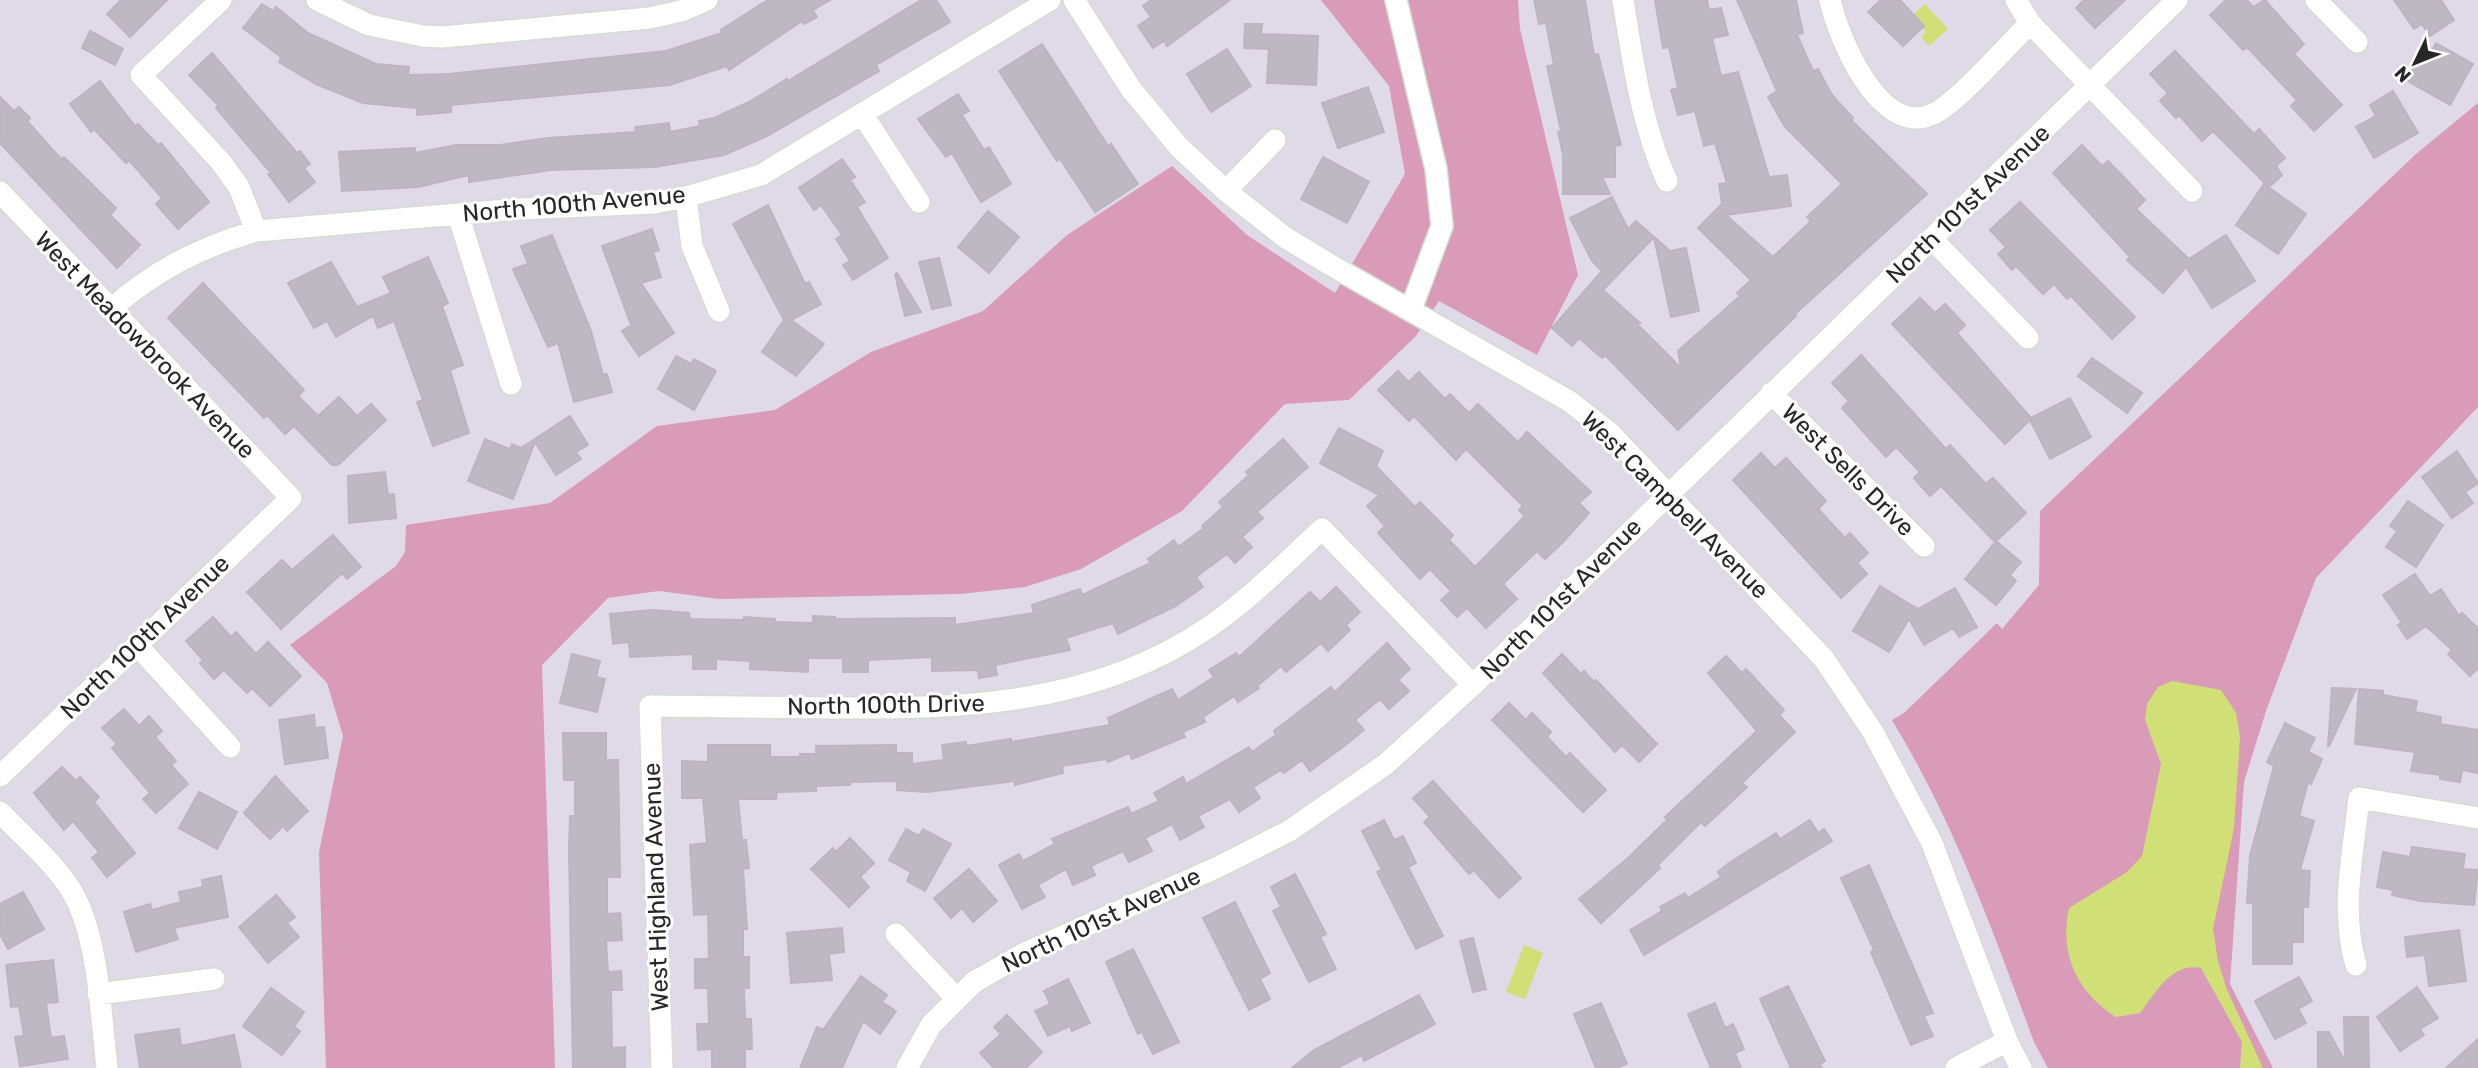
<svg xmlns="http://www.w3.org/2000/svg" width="2478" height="1068" viewBox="0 0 2478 1068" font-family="Rubik,sans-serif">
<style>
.green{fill:#d99bb7}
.water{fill:#d0e077}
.building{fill:#beb8c3;stroke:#bcb4c3;stroke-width:2}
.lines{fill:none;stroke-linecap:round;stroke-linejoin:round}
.minor-casing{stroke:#d4decf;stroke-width:24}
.minor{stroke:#fff;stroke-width:21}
.labels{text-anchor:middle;stroke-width:6;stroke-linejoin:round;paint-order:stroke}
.street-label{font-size:24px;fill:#272727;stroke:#fff}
</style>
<rect width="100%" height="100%" fill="#e0dae8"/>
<!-- green -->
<path class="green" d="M1321,0H1518L1520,29L1578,275L1537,355L1439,301L1416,336L1349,400L1285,404L1182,511L1081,569L1025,587L960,594L719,599L659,591L608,598L542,665L555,1068H326L319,852L343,736L327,683L290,645L396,566L405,552L406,525L550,503L657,426L775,410L871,352L983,311L1067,235L1172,166L1247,235L1335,293L1405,174L1389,86Z
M2478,103V407L2316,578L2266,711L2244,782L2230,984L2273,1068H2048L2034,1042C1993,931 1954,822 1892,720L1904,713L1997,623L2002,629L2039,585L2040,511L2416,154Z"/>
<!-- water -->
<path class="water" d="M1925,4L1948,29L1929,46L1921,37L1926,32L1912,16Z
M2172,681L2221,690L2236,713L2240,737L2234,828L2213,929L2218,961L2227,990L2263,1068H2240L2242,1042L2201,968C2171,962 2156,993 2140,1013L2116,1017C2077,992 2059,954 2069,908L2127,872L2142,856L2161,764L2145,720L2147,704L2158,687Z
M1524,945L1543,953L1525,999L1506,992Z"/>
<!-- building -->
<path class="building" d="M121,0H167L130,37L107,14Z
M768,0H830L813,10L817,17L804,24L802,21L729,70L727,66L670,85L451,105V112L417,115V108L363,103L316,84L279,62L281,57L243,28L262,4L273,11L276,7L308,33L376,64L409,67L408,75L449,74L666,51L722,33L721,30Z
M921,0H936L950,22L876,65L879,71L765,137L724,155L655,167L551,170L469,182V175L418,187L342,191L339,152L415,148V153L456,145H500L548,138L636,132L635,127L669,123L670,132L700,126L699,121L714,118L749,102L787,79L788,81Z
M1151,0H1230L1167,46L1164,41L1153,48L1138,26L1151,17L1143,6Z
M1534,0H1585L1594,55L1598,54L1621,145L1615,146V177H1602L1610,194H1563V155L1558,132L1561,131L1547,66L1554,65L1546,23L1539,24Z
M1655,0H1707L1709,10L1721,8L1728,35L1712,38L1721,76L1738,72L1769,177L1787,175L1791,206L1726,215L1773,257L1811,221L1807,217L1842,184L1785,127L1768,97L1777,91L1737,0H1796L1803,33L1797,35L1813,71L1818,69L1832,95L1853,118L1851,120L1927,194L1794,315L1796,316L1678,430L1605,355L1602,358L1579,338L1572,346L1552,328L1602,271L1592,261L1570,218L1612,197L1628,229L1636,221L1670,251L1686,248L1699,311L1671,317L1654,237L1603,290L1640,323L1637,324L1681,368L1678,351L1740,296L1737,293L1751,280L1698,228L1722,204L1719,184L1727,183L1715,143L1704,146L1695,111L1678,115L1671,90L1678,88L1669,47L1663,48Z
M1881,0H1900L1924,26L1903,46L1868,12Z
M2084,0H2125L2095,28L2076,8Z
M2226,0H2247L2253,7L2265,0L2304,44L2294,54L2342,105L2314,131L2291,106L2297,100L2247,47L2243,50L2210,15Z
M2394,0H2441L2454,20L2430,36L2422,24L2414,29Z
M1245,24H1262L1261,34L1318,36L1316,85L1267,83L1269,49L1244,48Z
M90,31L123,49L115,65L82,48Z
M2436,43L2473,64L2450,105L2404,79L2415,60L2424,65Z
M1042,44L1108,146L1111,144L1138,184L1095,212L1060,159L1057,161L999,71Z
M1227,49L1251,86L1211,112L1187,74Z
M2175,51L2254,134L2259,129L2285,158L2276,166L2282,175L2269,187L2213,131L2202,141L2179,115L2176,118L2160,101L2168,93L2150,74Z
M212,53L297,153L300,151L310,164L304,168L315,182L289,202L268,174L271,173L216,108L218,105L189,75Z
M100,81L135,126L138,124L158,145L161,143L209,202L178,229L156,204L162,198L129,160L126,163L94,129L91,132L70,104Z
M1368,87L1384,132L1338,148L1322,103Z
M2393,91L2418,133L2374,158L2356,127L2376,116L2370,105Z
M958,94L969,111L962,115L984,150L989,147L1011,184L981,202L952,153L946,157L918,119Z
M0,97L14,111L19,107L30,118L27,121L61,159L64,157L116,208L110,215L140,245L117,268L0,143Z
M2082,145L2102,166L2108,161L2120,173L2145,200L2136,209L2189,259L2226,235L2255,281L2212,308L2186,267L2163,293L2127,260L2130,257L2053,173Z
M1323,157L1369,182L1347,223L1301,199Z
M842,159L855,177L850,180L865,202L857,207L888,258L853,280L843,265L850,261L836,239L842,235L821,205L814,210L799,188Z
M2264,184L2306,214L2278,254L2236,225Z
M2020,202L2135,317L2112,339L2071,296L2067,299L2054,284L2043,294L2016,266L2012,270L1998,254L2006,247L1990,230Z
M768,205L805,284L809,282L821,304L791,320L824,344L796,376L762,352L784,320L733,224Z
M988,211L1019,237L989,273L958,247Z
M652,229L659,250L653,252L661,277L641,283L674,333L639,356L622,331L631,325L602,246Z
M552,235L591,331L603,375L607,374L612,392L574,402L558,343L548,347L513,269L528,264L521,246Z
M428,257L448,303L442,306L463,365L450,370L469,433L433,446L417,402L423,400L394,321L378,328L373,316L336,337L327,321L314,328L288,283L331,262L357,307L391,293L383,277Z
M939,258L951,305L932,309L919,262Z
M897,273L921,312L905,316L895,274Z
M203,283L304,390L298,396L318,416L339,397L357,416L371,404L386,420L338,465H332L294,426L285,434L267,415L264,418L168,318Z
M1920,298L1935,313L1945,304L1965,325L1957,333L2031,418L2070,398L2091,437L2050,459L2030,420L2005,444L1892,324Z
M1861,355L1946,449L1950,445L1986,484L1993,478L2026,513L1995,542L1941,486L1930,496L1914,478L1920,472L1896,447L1886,457L1842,408L1849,401L1832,383Z
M676,356L691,364L694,359L716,371L694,410L658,389Z
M2092,358L2142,393L2127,413L2078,376Z
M1398,371L1409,382L1419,372L1445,399L1450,394L1469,413L1478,404L1518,442L1527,432L1591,492L1579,503L1589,513L1563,542L1545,559L1537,551L1503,584L1517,599L1486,628L1467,608L1457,617L1441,600L1451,591L1430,569L1420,579L1378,533L1385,526L1367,506L1379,495L1320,463L1339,428L1383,451L1376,466L1415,507L1420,502L1453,535L1449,540L1475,567L1525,516L1519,510L1523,506L1466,449L1456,460L1414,416L1409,421L1378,390Z
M570,416L588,445L576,452L581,459L556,475L535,442L513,499L468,481L485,439L510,449L512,444L521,448Z
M1283,439L1308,467L1257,512L1263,518L1242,537L1252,547L1235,563L1227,554L1196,577L1203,587L1176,606L1118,634L1113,623L1066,638L1070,650L995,665L997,675L979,678L978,670L932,671V657L868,660V672H843V658H808V672L750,669V661L716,659V669H693V654L630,657L629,642L613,644L610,614L652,610L689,613L690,619L744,620V617L775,619V622L813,623V616L835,617V619L955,618V625L1034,613L1032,605L1080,589L1082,595L1151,563L1148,559L1174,540L1178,547L1204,528L1202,526L1223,507L1219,502L1249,475L1246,472Z
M2457,451L2478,483L2465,492L2473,503L2452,518L2422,477Z
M1761,453L1775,468L1786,458L1826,501L1818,509L1845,538L1850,533L1868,553L1857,563L1867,574L1841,598L1733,480Z
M385,472L388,495L394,494L396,518L349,523L348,476Z
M2408,501L2443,525L2416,567L2386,547L2397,531L2390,526Z
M333,535L361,567L347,579L342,573L281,629L247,592L282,560L292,570Z
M1996,541L2021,562L2010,575L2016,581L1996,605L1965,579Z
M2415,574L2430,596L2441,589L2459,616L2462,613L2478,628V668L2470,676L2448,654L2452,650L2426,626L2407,639L2398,625L2402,623L2383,595Z
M1880,586L1918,609L1955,588L1977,627L1959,637L1953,628L1924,645L1909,619L1889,652L1853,631Z
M1336,587L1360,612L1346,625L1350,630L1328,651L1321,643L1286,672L1281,666L1257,686L1259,688L1238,702L1234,696L1203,717L1205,722L1183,732L1185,737L1132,759L1129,753L1108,762L1106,759L1062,766L1063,773L1015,785V781L927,792L897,790V781L850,782V785L816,786V791L777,792L776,799H738L742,840H746L749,868L743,869L747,929H743V957H749V988H744L745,1019H751L752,1049H745V1068H712V1049L698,1050L697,1024H709L708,988H695V959H709L708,914L694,915L690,845L707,843L703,798H682V761L708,762V745H770V757H800V754H816V746L896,745V753H912V764L944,760L942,745L966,742V746L1011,739V742L1110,725L1108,718L1172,689L1178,700L1214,677L1209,670L1236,653L1239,657L1310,592L1320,602Z
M213,617L231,637L236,632L256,654L268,642L301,676L270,706L252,688L247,693L224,670L214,679L200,663L203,660L186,641Z
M1387,643L1410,669L1398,680L1409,691L1389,709L1380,699L1355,720L1364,730L1343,747L1310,771L1302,760L1284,773L1281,770L1253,787L1260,798L1239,812L1230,799L1198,816L1204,827L1180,840L1172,824L1145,838L1152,851L1129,862L1123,851L1091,866L1095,875L1073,885L1066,869L1038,885L1045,897L1022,909L999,865L1019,854L1023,861L1055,844L1052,839L1128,807L1131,814L1159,801L1154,793L1183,777L1186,784L1249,747L1252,752L1276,735L1274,731L1331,687L1335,692Z
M572,654L600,661L596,677L605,679L597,712L560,703Z
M1562,654L1581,674L1584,671L1594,682L1596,680L1657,744L1639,762L1622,745L1615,752L1543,673Z
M1726,656L1742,673L1746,669L1784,710L1779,715L1795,732L1742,783L1747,787L1705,826L1701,822L1658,865L1660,868L1601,923L1579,899L1629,857L1667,820L1665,817L1757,731L1708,673Z
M2332,688L2356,689L2329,746H2328Z
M2359,689L2383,691V695L2417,701L2415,712L2441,717L2440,724L2478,730V773L2462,770L2460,782L2440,779V775L2411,771L2415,752L2355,744Z
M1509,703L1526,720L1532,713L1551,732L1547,737L1566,757L1570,753L1606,790L1583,812L1492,720Z
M124,709L139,726L149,716L162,731L155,737L176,761L171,765L188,784L156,813L143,799L150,793L112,748L117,744L102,728Z
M314,715L315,728L324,727L328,758L285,764L279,720Z
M2285,723L2315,738L2308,752L2322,759L2311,784L2308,782L2299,816L2314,821L2300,870L2310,871L2308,907H2303V942H2292V964H2253V903H2247L2250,856L2274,766L2267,762Z
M563,733H606V760H618L620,877H607V914L620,913L622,940L606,941L608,972L621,971L622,990H611L612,1048L625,1047V1068H573L569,849L570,816H575V780H564Z
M62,767L76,781L80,777L99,797L94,802L135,853L107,877L92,858L99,852L73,821L64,830L34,793Z
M275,776L308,811L287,831L283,826L270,839L244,813Z
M1433,781L1521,878L1499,898L1474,870L1469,874L1424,822L1430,817L1413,798Z
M199,792L237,812L217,849L179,828Z
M1384,820L1394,840L1403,836L1416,863L1408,867L1443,936L1416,949L1377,872L1382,870L1362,831Z
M1810,820L1818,833L1824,829L1832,841L1644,955L1630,930L1662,911L1660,907L1685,893L1688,898L1721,877L1718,872L1729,863L1776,833L1780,839Z
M906,829L919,836L923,829L951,844L925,891L907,881L911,872L889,860Z
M850,838L874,863L860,877L869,887L849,907L811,869L833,848L836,852Z
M2412,847L2465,854L2463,869L2478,870L2474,905L2420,901L2392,895L2393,890L2377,887L2383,852L2410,857Z
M1869,865L1933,1013L1924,1016L1933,1036L1911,1045L1871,952L1874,950L1841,878Z
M969,869L997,901L973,922L962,908L951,918L934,898Z
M1295,874L1326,934L1320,937L1336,969L1309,982L1273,911L1281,907L1271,887Z
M221,876L228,917L174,928L178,939L136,952L124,912L150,904L152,910L181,902L179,892L203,887L202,880Z
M23,892L44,929L8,949L0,934V904Z
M276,895L295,917L287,923L299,937L268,963L239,927Z
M1235,902L1270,973L1260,979L1270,999L1249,1010L1203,918Z
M842,928L844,952L829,954L832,980L791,983L787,933Z
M2459,930L2466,981L2429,986L2425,955L2407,957L2405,937Z
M1473,938L1486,989L1473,992L1460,941Z
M1133,949L1179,1042L1153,1054L1142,1032L1138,1034L1106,962Z
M53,960L58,1002L46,1003L51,1038L64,1036L68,1059L20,1066L15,1037L24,1036L19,1006L11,1007L6,965Z
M861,976L887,995L882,1002L896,1011L880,1034L863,1021L842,1068H800L817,1027L823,1030Z
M2299,977L2312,1001L2298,1009L2306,1023L2275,1039L2255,1001Z
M1068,979L1090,1023L1072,1031L1070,1026L1048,1036L1035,1011L1050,1004L1044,991Z
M1788,986L1825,1061L1820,1064L1822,1068H1791L1760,999Z
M2417,987L2438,1018L2420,1029L2424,1035L2400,1051L2377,1017Z
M271,988L304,1012L294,1027L300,1031L282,1055L243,1026Z
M1419,995L1435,1024L1364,1061L1362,1055L1337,1068H1292L1314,1050Z
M1601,1003L1627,1064L1616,1068H1596L1574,1014Z
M1715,1003L1725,1028L1733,1024L1744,1049L1735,1053L1741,1068H1711L1688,1014Z
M1007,1015L1042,1052L1026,1068H994L980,1053L1001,1034L994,1027Z
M2344,1017H2368L2369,1068H2318V1032H2329L2345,1062Z
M179,1029L181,1046L234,1035L241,1068H140L135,1035Z
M2478,1039V1068H2446Z"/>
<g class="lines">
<defs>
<path id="minor" d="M221,0L141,75L220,161L239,187L256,231
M317,0L369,25L423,36L442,37L650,18L681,11L707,0
M1074,0L1131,89L1179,147L1226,191L1286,238L1329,264L1569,401L1610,433L1824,659L1873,732L1932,843L2007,1041L2021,1068
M1396,0L1436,169L1442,226L1411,309
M1623,0C1633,62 1641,123 1667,181
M1830,0C1838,37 1880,139 1933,114C1956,104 2009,44 2030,23
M2016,0L2030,23L2192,191
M2316,0L2357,42
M863,115L919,202
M1226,191L1275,140
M0,192L291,498L0,776
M686,197L692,246L719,311
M458,214L511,384
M1932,239L2028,338
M111,309C154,271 200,247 256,231L518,209L654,203L686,197L761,175L1050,0
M1771,393L1924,546
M137,645L230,747
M0,812C26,840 62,868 78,903C99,950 101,1017 107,1068
M896,934L956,998
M2356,965C2340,911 2353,854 2359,798L2478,818
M98,994L214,979
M662,1068L650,706C710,707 771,707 831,708C964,709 1095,705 1209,627C1250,599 1285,563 1322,529L1473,685
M907,1068L931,1025L974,982L1025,953L1218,867L1289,831L1386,764L1473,685L2177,0
M1956,1068L2007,1041"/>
</defs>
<!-- minor casing -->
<use href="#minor" class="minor-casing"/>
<!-- minor -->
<use href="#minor" class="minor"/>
</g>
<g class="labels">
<!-- street labels -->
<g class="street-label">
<text transform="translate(574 204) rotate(-5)" y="8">North 100th Avenue</text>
<text transform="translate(1968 204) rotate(-44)" y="8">North 101st Avenue</text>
<text transform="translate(145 345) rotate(46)" y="8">West Meadowbrook Avenue</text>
<text transform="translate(1848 470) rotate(45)" y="8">West Sells Drive</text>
<text transform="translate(1675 505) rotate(45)" y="8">West Campbell Avenue</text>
<text transform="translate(1561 599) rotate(-45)" y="8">North 101st Avenue</text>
<text transform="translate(145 637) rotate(-44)" y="8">North 100th Avenue</text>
<text transform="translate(886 705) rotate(-1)" y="8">North 100th Drive</text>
<text transform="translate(656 887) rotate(-92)" y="8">West Highland Avenue</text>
<text transform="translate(1101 920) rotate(-25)" y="8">North 101st Avenue</text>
</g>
</g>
<!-- north arrow -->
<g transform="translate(2415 63) rotate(227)" stroke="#ffffff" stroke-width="5" paint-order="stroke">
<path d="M0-5L12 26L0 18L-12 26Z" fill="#272727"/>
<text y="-10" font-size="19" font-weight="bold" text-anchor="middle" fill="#272727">N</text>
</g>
</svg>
